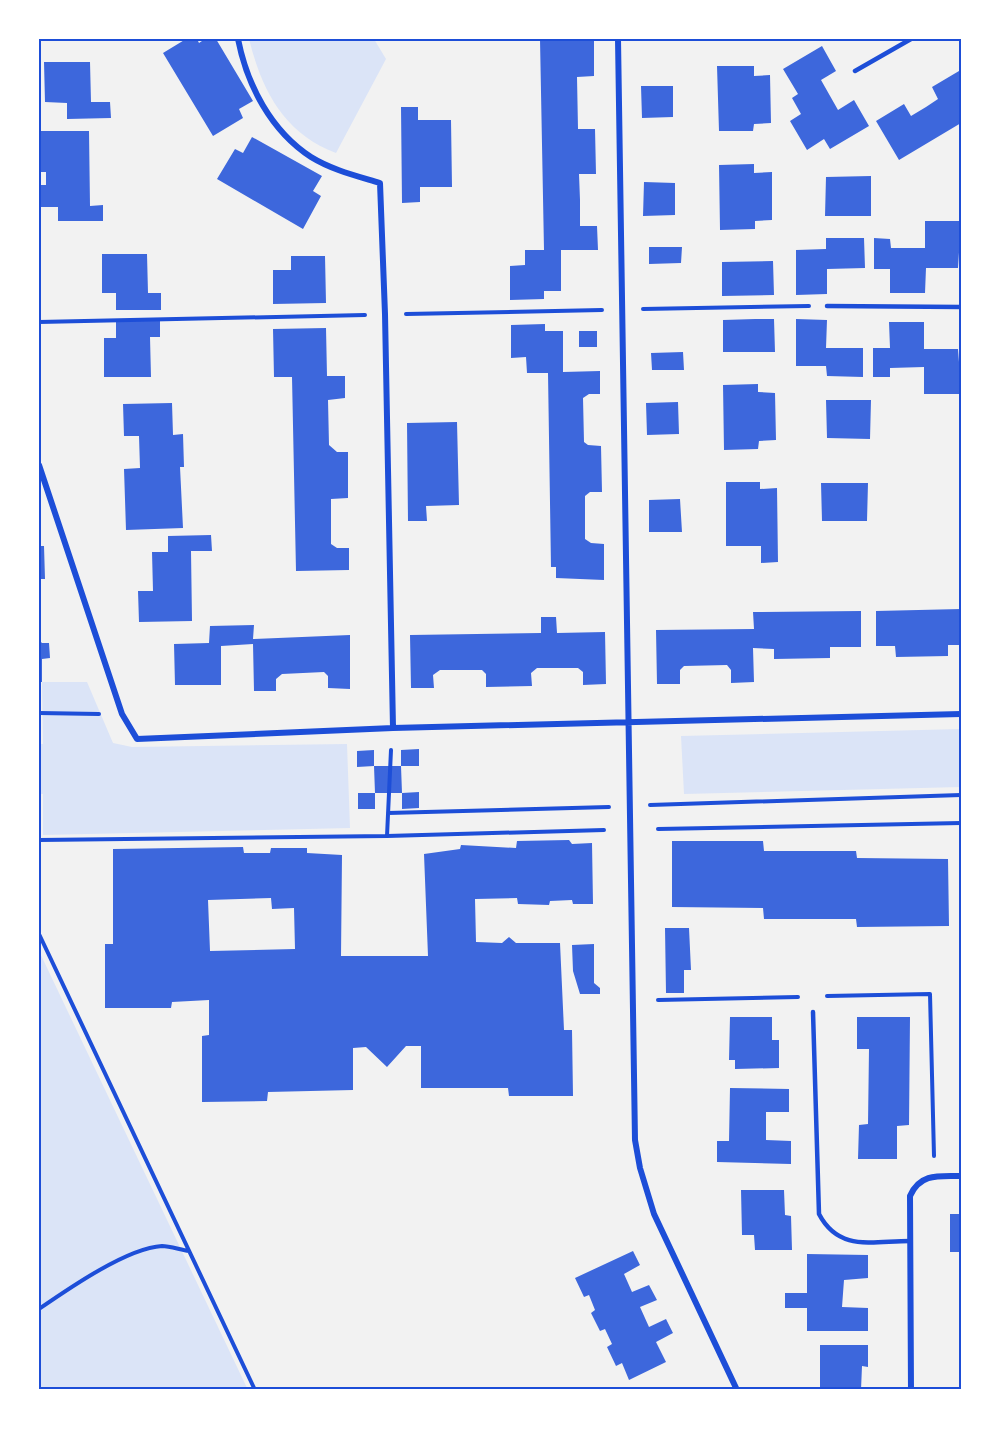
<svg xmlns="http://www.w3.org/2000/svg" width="1000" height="1429" viewBox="0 0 1000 1429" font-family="Inter,sans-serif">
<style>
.green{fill:#dbe4f7}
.building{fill:#3d67dc;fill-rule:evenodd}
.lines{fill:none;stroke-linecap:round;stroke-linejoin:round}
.path{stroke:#1d4ed8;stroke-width:4}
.service{stroke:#1d4ed8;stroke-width:4.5}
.minor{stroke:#1d4ed8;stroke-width:6}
.neatline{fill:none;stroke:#1d4ed8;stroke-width:2}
</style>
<rect width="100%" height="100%" fill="#f2f2f2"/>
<!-- green -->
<path class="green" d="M249,39H374L386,59L336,153C284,133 262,91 249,39Z
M42,682H87L113,743L132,747L347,744L350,828L43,835V794H39V744H43Z
M961,729V787L684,794L681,736Z
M39,951L248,1390H39Z"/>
<!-- building -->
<path class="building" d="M186,39H197L199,43L205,39H216L253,101L239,109L243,118L213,136L163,53Z
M540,39H594V76L577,77L578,129H595L596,174H579L580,200V226H597L598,250H561V291H544V299L510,300V266L525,265V250H544Z
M822,46L836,71L821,80L838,110L854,100L869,126L830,149L824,139L807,150L790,121L801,114L792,98L798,94L783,69Z
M44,62H90L91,102H110L111,118L67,119V103L45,102Z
M717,66H754V76L770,75L771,123L754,124L753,131H719Z
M959,71L961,123L899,160L876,121L904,104L911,116L926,107L938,99L932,87Z
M641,86H673V117L642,118Z
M401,107H418V120H451L452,187H420V202L402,203Z
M41,131H89L90,206L103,205V221H58V207H41V185H46V172H41Z
M252,137L322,176L313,191L321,196L303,229L217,179L235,149L243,153Z
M754,164V173L772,172V220L755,221V229L720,230L719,165Z
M871,176V216H825L826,177Z
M644,182L675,183V215L643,216Z
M925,221H961L958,268H926L925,293H890V269H874V238L890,239L891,248H925Z
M826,238H864L865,268L827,269V294L796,295V250L826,249Z
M649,247H682L681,263L649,264Z
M102,254H147L148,293H161V310H116V293H102Z
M291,256H325L326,303L273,304V270H291Z
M773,261L774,295L722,296V262Z
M755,319H774L775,352H723V320Z
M796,319L827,320L826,348H863V377L827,376L826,366H796Z
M116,321H160V337H150L151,377H104V338H116Z
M889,322H924V349H958L959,362H961V394H924V367L890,368V377H873V348H890Z
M545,324V331H563V372L600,371V394H589L583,398L584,442L588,445L601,446L602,492H590L585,496V539L591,543L604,544V580L556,578V567H551L548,373H527L526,357L511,358V325Z
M326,328L327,376H345V398L328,400L329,445L337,452H348V498L331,499V544L337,548H349V570L296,571L292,377H274L273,329Z
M579,331H597V347H579Z
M683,352L684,370H652L651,353Z
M758,384V392L775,393L776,440L759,441L758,449L724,450L723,385Z
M826,400H871L870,439L827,438Z
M678,402L679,434L647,435L646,403Z
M172,403L173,435L183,434L184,467H180L183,528L126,530L124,469L140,468L139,436H124L123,404Z
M457,422L459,505L426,506L427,521H408L407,423Z
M726,482H760V489L777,488L778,562L761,563V546H726Z
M821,483H868L867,521H822Z
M680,499L682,532H649V500Z
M211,535L212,551H191L192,621L139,622L138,591H153L152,552H168V536Z
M39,546H44L45,579H39Z
M961,609V645H948V656L896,657L895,646H876V611Z
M861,611V647H830V658L774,659V649L753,648L754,682L731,683V670L727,665L684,666L680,670V684H657L656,630L754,629L753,612Z
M541,617H556L557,633L605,632L606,684L583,685V672L578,668H537L531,673L532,686L486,687V674L482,670H440L433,675L434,688H411L410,635L541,633Z
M254,625L253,639L350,635V689L328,688V676L324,672L282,674L276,679V691H254L253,644L221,646V685H175L174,644L209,643L210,626Z
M39,640L42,643H49L50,658L42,659V682H39Z
M419,749V766H401V750Z
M374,750V766H401L402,793H375L374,766L357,767V751Z
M419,792V808L402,809V793Z
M358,793H375V809H358Z
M569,840L572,844L592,843L593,904H573L572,900L550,901L549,905L518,904L517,898L475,899L476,942L502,943L509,937L516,943H560L564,1030H572L573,1096H509L508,1088H421V1046H406L387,1067L366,1047L353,1048V1090L268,1092L267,1101L202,1102V1036L209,1035V1000L172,1002L171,1008H105V944H113V849L243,847L244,853H270L271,848H307V853L342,855L341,956H428L424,854L460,849L461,845L516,848L517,841ZM271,898L272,909L294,908L295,949L210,951L208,900Z
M672,841H763L764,851H856L857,858L948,859L949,926L857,927L856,919H764L763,908L672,907Z
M665,928H689L691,970H684V993H666Z
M594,944V983L600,988V994H580L573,971L572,945Z
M730,1017H772V1040H779V1068L735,1069V1060H729Z
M857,1017H910L909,1125L897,1126V1159H858L859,1125L868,1124L869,1049H857Z
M730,1088L789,1089V1112H766V1140L791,1141V1164L717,1162V1141H729Z
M741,1190H784L785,1215L791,1216L792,1250H755L754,1235H742Z
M950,1214H961V1252H950Z
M633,1251L640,1265L624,1274L632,1292L649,1285L657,1300L640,1307L649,1327L666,1319L673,1333L656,1342L666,1362L629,1380L622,1363L616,1366L607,1347L612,1344L605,1329L600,1331L591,1313L595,1310L589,1295L584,1297L575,1278Z
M807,1254L868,1255V1278L844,1280L842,1307L868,1308V1331H807V1308H785V1293H807Z
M820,1345H868V1367L862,1366L861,1390H820Z"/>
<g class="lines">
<!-- path -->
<path class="path" d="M643,309L809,306
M406,314L602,310
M39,322L365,315
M39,713L99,714
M650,805L961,795
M388,813L609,807
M658,829L961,823
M387,836L391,750
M39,840L387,836L604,830
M39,934L255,1390
M827,996L930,994L934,1156
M658,1000L798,997
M39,1309C68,1289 127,1248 162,1246C170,1246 181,1250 189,1251"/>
<!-- service -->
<path class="service" d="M855,71L911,39
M827,306L961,307
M813,1012L819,1214C839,1252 872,1241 910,1241"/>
<!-- minor -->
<path class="minor" d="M238,39C247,85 271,131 311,157C332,170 357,176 380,183L385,314L393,728
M618,39L635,1140L640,1168L654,1214L737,1390
M39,465L122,714L137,739L393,728L961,714
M911,1390L910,1196C920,1173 939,1176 961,1176"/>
</g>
<!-- border -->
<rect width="1000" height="1429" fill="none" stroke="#ffffff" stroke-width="81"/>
<rect x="40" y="40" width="920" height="1348" class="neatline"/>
</svg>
